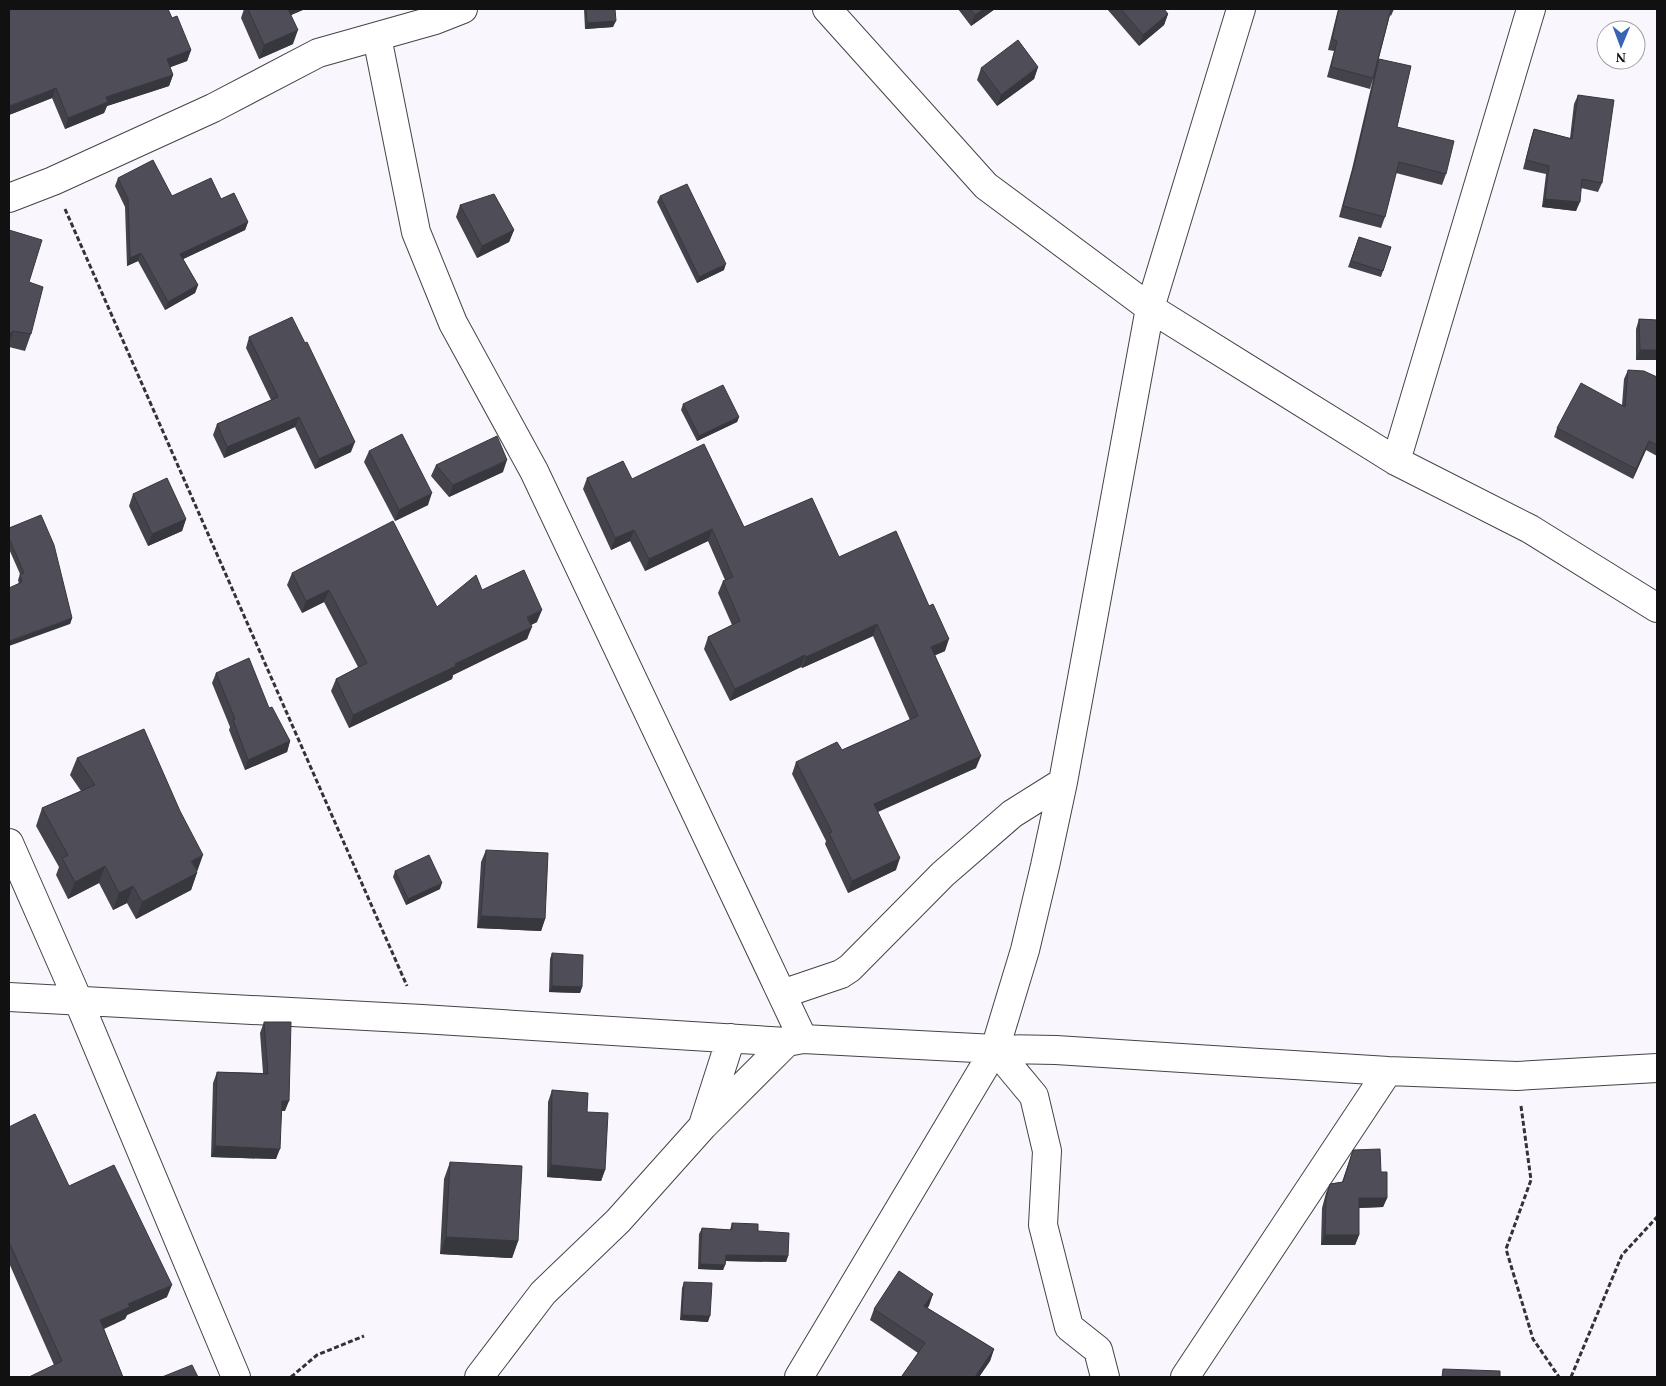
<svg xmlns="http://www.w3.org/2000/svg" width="1666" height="1386" viewBox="0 0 1666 1386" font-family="Georgia,serif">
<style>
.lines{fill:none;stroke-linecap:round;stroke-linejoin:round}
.minor-casing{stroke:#444;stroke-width:30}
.path{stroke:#333;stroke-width:3;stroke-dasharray:5 2.5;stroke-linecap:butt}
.minor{stroke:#fff;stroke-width:28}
.wall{fill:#44434c}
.shaded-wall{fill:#37373e}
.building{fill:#4f4e58;stroke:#37373e}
</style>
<rect width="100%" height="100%" fill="#faf6fe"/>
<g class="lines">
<defs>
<path id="minor" d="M827,9L986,186L1150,308L1396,461L1530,529L1657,608
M377,37L416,232L453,323L534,471L803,1039
M9,198L53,181L213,108L318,53L435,20L463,9
M1396,461L1531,9
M9,843L78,1000L236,1377
M782,994L841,974L850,968L943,874L1012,814L1063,782
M9,997L422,1019L787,1042L803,1039L995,1049L1056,1050L1388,1071L1517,1076L1657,1068
M995,1049L1034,1096L1047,1151L1043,1225L1069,1327L1098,1350L1105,1377
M704,1122L731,1038
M479,1377L543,1293L618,1221L703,1126L787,1042
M799,1377L995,1049L1025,950L1045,866L1063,782L1150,308L1241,9
M1185,1377L1388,1071"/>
</defs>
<!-- minor casing -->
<use href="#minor" class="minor-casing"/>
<!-- path -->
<path class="path" d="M65,209L407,986
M1521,1106L1531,1180L1506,1249L1533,1339L1559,1377
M291,1377L317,1355L364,1336
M1571,1377L1622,1255L1657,1217"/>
<!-- minor -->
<use href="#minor" class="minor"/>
</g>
<!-- wall -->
<path class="wall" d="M244,9H305L291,15L293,44L259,59L241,18Z
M584,9H615L613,27L585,29Z
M958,9H995L971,26Z
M1107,9H1164L1168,14L1164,25L1139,46Z
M1338,9H1394L1391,16L1390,15L1377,66L1379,59L1397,127L1446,174L1442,185L1396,173L1385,217L1381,228L1339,217L1352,169L1373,79L1370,89L1327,77L1334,51L1328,50Z
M172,18L191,50L187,61L170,67L173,75L169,86L107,106L104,113L65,129L52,98L9,115Z
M1038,67L1034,79L997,106L977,80L981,68Z
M1578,95L1602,183L1598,192L1581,188L1576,211L1542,207L1546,174L1523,169L1531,138L1534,129L1570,138L1574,104Z
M118,178L172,196L221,199L248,222L245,230L183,259L198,285L195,293L165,310L138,261L127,266L125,207L115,186Z
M660,196L724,270L697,283L657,202Z
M460,205L514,230L509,242L477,258L456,217Z
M9,230L29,282L31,334L25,351L9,347Z
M1359,237L1391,247L1381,277L1348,267Z
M1639,319L1657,320V360H1636V329Z
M249,337L351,452L315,469L295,427L224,458L213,435L217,424L271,400L246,348Z
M1628,370L1657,377V456L1646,450L1633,479L1554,437L1557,428L1622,405L1624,379Z
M683,404L739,417L737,422L697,441L681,410Z
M369,451L428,505L395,521L364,462Z
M436,465L503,472L449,497L431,476Z
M587,478L632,479L744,527L839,557L945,651L935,655L976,768L878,812L896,870L848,893L825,844L826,841L792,774L796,762L842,750L910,720L873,636L802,668L801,667L730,701L704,649L708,637L732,625L718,593L723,581L725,580L708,541L645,571L630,541L611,550L583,489Z
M133,494L186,519L182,531L148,546L129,506Z
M9,528L72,618L70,624L19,584L18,580L20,574L9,549Z
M292,573L437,607L482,590L537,622L531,625L527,639L453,675L452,679L349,728L331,691L336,679L358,667L324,602L302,613L287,585Z
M216,673L269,708L290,741L287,752L245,770L229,730L230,727L212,683Z
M77,758L197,872L191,890L136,919L127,903L113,910L99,883L68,899L56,875L59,867L36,826L42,808L81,791L70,775Z
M486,850L545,919L541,931L477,928L481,862Z
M395,871L440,889L406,905L393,877Z
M552,953L582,987L580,993L549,992L550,959Z
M264,1022L285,1111H282L276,1159L211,1157L213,1083L217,1072L263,1073L260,1033Z
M552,1090L587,1112L605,1170L601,1181L547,1177L548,1102Z
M9,1127L69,1186L167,1297L127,1315L125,1319L104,1329L123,1377L54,1365L9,1263Z
M1353,1150L1381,1172L1387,1198L1383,1207L1359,1208V1235L1355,1245H1321L1322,1208L1326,1193L1330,1184L1342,1182Z
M450,1162L518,1241L512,1258L440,1254L444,1179Z
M732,1223L758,1231L788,1256L786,1262L726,1261L725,1265L723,1270L698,1269L699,1234L702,1228L730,1230Z
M684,1282L708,1322L680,1320L682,1288Z
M933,1294L927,1308L994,1349L990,1361L979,1377H901L918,1353L870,1320L874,1309Z"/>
<!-- shaded-wall -->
<path class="shaded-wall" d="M285,9H305L282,19Z
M984,9H995L971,26L975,15Z
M1168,14L1164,25L1139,46L1143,35Z
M616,21L613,27L585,29L587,23Z
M298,30L293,44L259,59L264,45Z
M191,50L187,61L163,70L167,59Z
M1038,67L1034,79L997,106L1001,95Z
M173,75L169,86L107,106L104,113L65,129L68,118L106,97Z
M56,88L52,98L9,115V106Z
M1545,199L1580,202L1576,211L1542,207Z
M248,222L245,230L177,262L180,254Z
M514,230L509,242L477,258L482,246Z
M141,253L138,261L127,266L130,258Z
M726,264L724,270L697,283L699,277Z
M198,285L195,293L165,310L168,302Z
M13,331L9,344V334Z
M1640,350H1657V360H1636Z
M299,417L295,427L224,458L227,447Z
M739,417L737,422L697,441L699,436Z
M1649,441L1646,450L1633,479L1636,469Z
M355,442L351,452L315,469L319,459Z
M507,460L503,472L449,497L453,485Z
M432,493L428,505L395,521L399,510Z
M186,519L182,531L148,546L152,534Z
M712,529L708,541L645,571L649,559Z
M634,530L630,541L611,550L615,538Z
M329,590L324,602L302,613L306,601Z
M542,610L537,622L523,629L527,617Z
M72,618L70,624L9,646V641Z
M877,624L873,636L802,668L806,657Z
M532,627L527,639L453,675L452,679L349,728L353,715L455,664Z
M949,639L945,651L927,659L931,647Z
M805,655L801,667L730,701L735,689Z
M290,741L287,752L245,770L248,760Z
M981,756L976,768L870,815L874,804Z
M203,855L197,872L191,861Z
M900,858L896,870L848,893L852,881Z
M105,866L99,883L68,899L75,882Z
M197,873L191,890L136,919L142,902Z
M442,883L440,889L406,905L408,899Z
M133,886L127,903L113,910L119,893Z
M481,916L545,919L541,931L477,928Z
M552,986L582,987L580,993L549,992Z
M282,1101H289L285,1111H279Z
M215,1146L280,1149L276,1159L211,1157Z
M551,1165L605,1170L601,1181L547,1177Z
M1359,1198H1387L1383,1207L1356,1208Z
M1325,1235H1359L1355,1245H1321Z
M446,1237L518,1241L512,1258L440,1254Z
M726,1255L788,1256L786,1262L724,1261Z
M700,1264L725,1265L723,1270L698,1269Z
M172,1285L167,1297L127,1315L125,1319L96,1332L100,1320L128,1304Z
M933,1294L929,1306L920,1318L924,1306Z
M682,1315L710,1316L708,1322L680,1320Z
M994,1349L990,1361L979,1377H975Z"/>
<!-- building -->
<path class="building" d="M9,9H168L172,18L177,16L191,50L167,59L173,75L106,97L108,102L68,118L56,88L9,106Z
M248,9H288L298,30L264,45Z
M586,9H615L616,21L587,23Z
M970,9H984L975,15Z
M1121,9H1164L1168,14L1143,35Z
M1339,9H1391L1373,78L1331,67L1337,41L1332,39Z
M1018,40L1038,67L1001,95L981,68Z
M1379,59L1411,66L1397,127L1454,141L1446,174L1399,162L1385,217L1343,206L1356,158Z
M1578,95L1614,100L1602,183L1582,179L1580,202L1545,199L1549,166L1526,160L1534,129L1572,139Z
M153,160L172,196L211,178L221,199L234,193L248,222L180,254L198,285L168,302L141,253L130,258L128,199L118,178Z
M687,184L726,264L699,277L660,196Z
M494,194L514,230L482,246L460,205Z
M9,230L42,240L29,282L43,287L31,334L13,331L9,334Z
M1359,237L1391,247L1383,271L1351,261Z
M292,317L305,343L307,342L355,442L319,459L299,417L227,447L217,424L278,397L249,337Z
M1639,319L1657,320V350H1640Z
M1628,370L1644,371L1657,377V445L1649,441L1636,469L1557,428L1581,383L1625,407Z
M723,385L739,417L699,436L683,404Z
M402,434L432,493L399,510L369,451Z
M497,436L507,460L453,485L436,465Z
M704,444L744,527L812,498L839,557L896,531L929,606L933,604L949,639L931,647L981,756L874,804L900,858L852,881L829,833L832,832L796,762L837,742L842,750L918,716L877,624L806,657L805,655L735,689L708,637L740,621L723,581L733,577L712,529L649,559L634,530L615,538L587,478L623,461L632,479Z
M167,478L186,519L152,534L133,494Z
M41,515L54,545L72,618L9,641V588L22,582L20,574L24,573L9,538V528Z
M393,521L437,607L476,575L482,590L524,570L542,610L527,617L532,627L455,664L456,666L353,715L336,679L367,663L329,590L306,601L292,573Z
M249,658L269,708L272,707L290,741L248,760L233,720L235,719L216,673Z
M144,729L180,811L203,855L191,861L197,873L142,902L133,886L119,893L105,866L75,882L62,858L68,855L42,808L95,785L77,758Z
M486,850L548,853L545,919L481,916Z
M429,855L442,883L408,899L395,871Z
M552,953L583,955L582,987L552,986Z
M264,1022H291L289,1101H282L280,1149L215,1146L217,1072L268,1074Z
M552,1090L588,1093L587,1112L608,1113L605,1170L551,1165Z
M35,1114L69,1186L114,1165L172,1285L128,1304L130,1307L100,1320L123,1377H29L62,1361L9,1242V1127Z
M1380,1149L1381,1172H1387V1198H1359V1235H1325L1326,1198L1330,1184L1343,1182L1353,1150Z
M450,1162L522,1166L518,1241L446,1237Z
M732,1223L758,1224V1231L789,1233L788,1256L726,1255L725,1265L700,1264L702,1228L732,1230Z
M899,1271L933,1294L924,1306L994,1349L975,1377H904L902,1376L925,1343L874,1309Z
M684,1282L712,1283L710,1316L682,1315Z
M192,1365L198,1377H162Z
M1443,1369L1500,1371V1377H1442Z"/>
<!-- border -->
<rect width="1666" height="1386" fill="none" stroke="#111111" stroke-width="20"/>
<!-- north arrow -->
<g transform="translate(1621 45) rotate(181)"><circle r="24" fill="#ffffff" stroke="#a0a0a0"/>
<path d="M0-4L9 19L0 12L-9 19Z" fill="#3864b2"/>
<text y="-8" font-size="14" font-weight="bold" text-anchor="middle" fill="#111111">N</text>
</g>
</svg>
